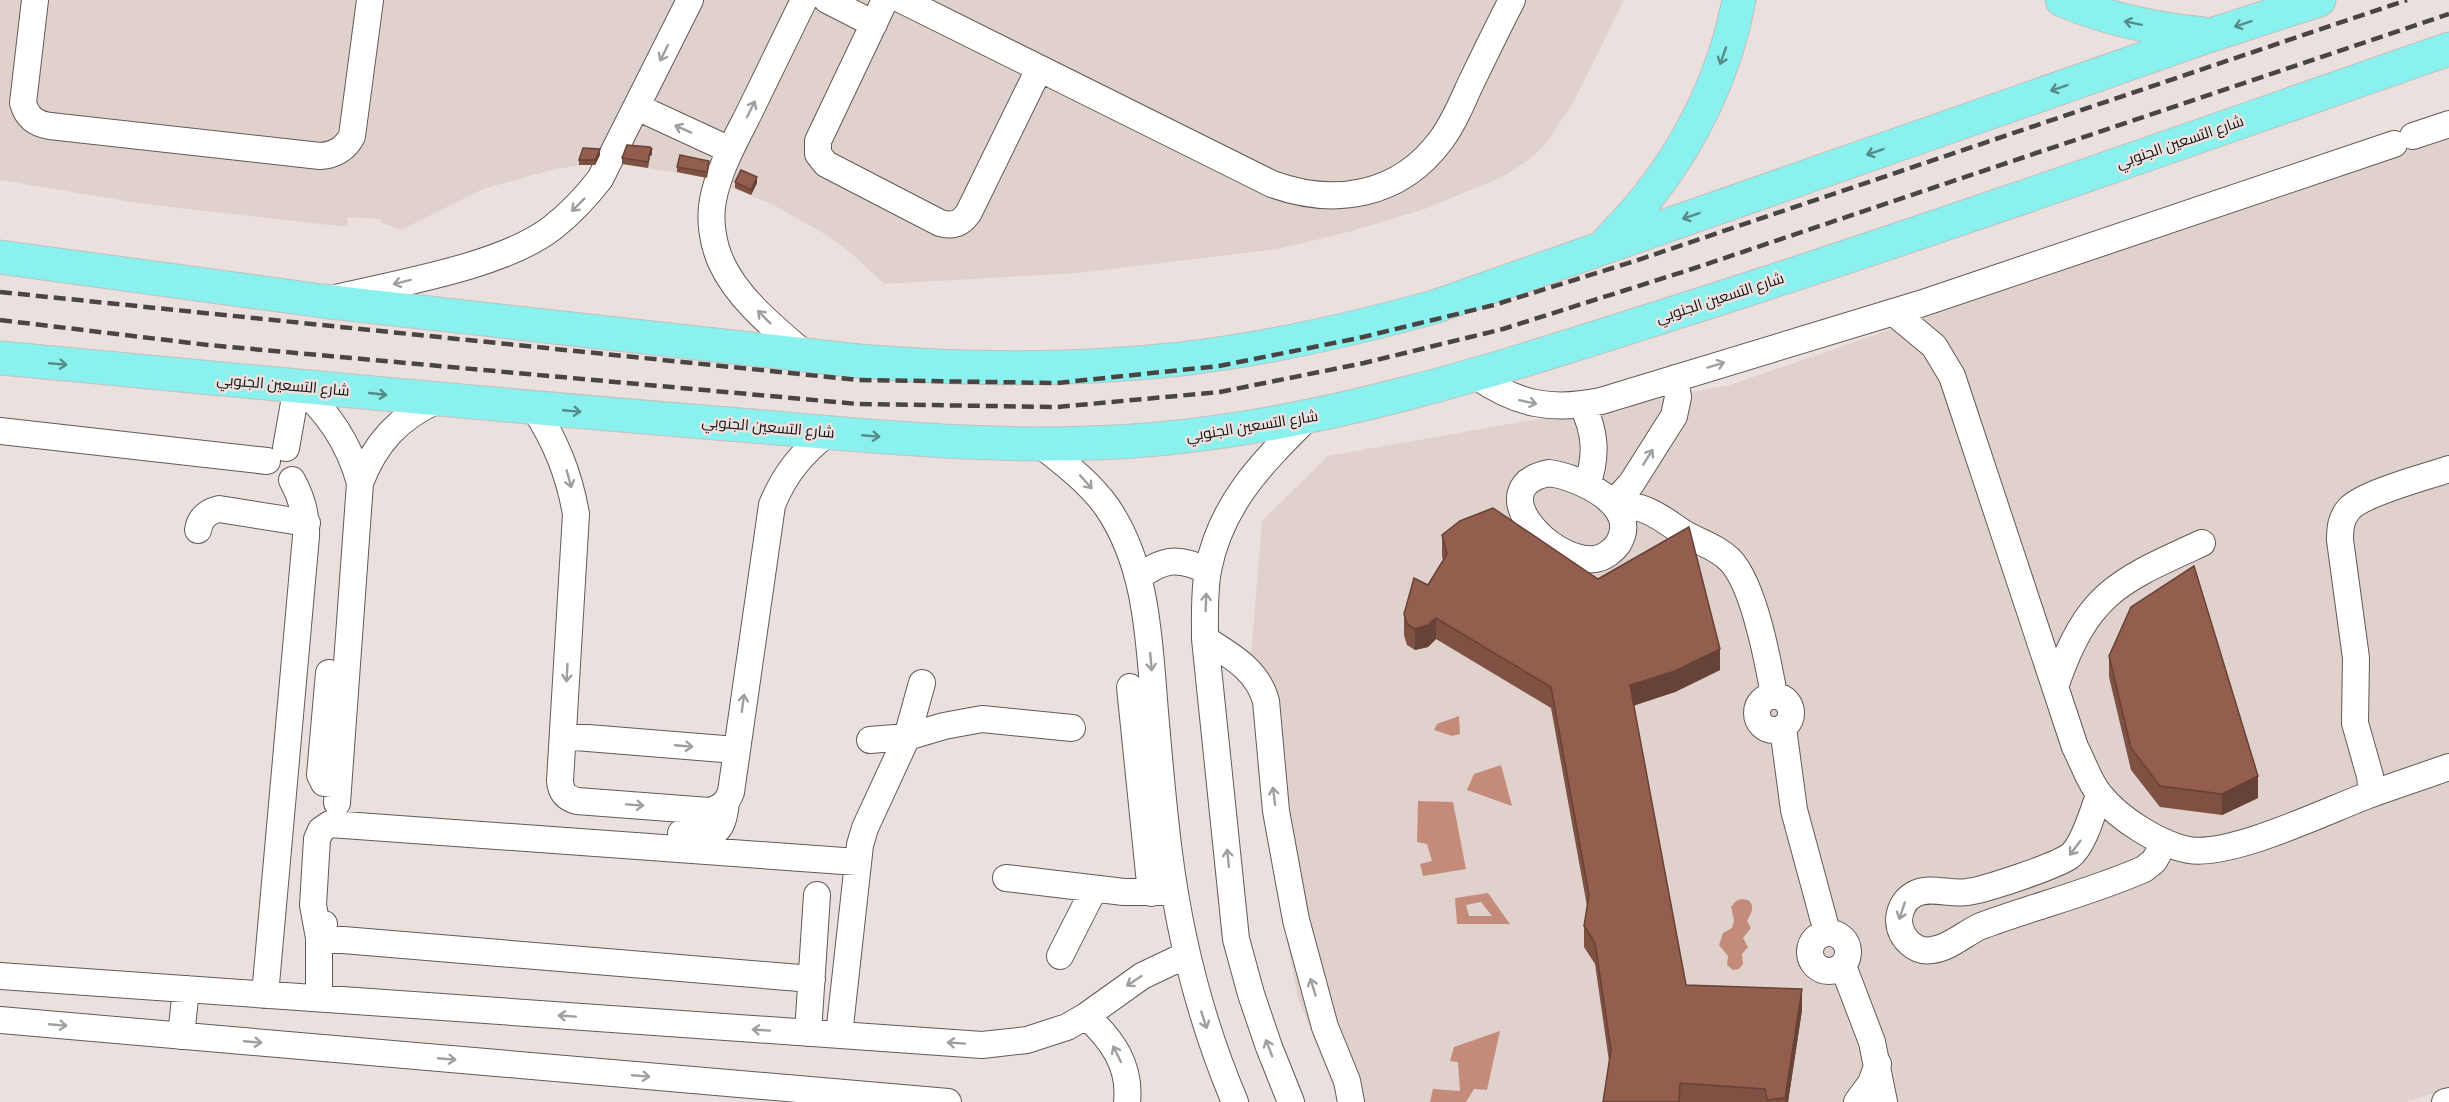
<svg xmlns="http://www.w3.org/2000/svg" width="2449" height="1102" viewBox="0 0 2449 1102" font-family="Ubuntu,Cairo,sans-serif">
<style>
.built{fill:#e1d1cc}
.water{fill:#c48b7a;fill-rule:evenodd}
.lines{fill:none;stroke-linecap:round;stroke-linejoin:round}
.minor-casing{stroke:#615a57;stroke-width:28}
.major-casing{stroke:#c1c1c1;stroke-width:35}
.minor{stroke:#fff;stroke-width:26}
.major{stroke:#8bf1ee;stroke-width:33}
.rail{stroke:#494544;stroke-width:4.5;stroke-dasharray:12 6;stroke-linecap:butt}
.wall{fill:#7e5143}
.shaded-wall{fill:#674237}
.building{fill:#935e4e;stroke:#674237;stroke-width:1.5}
.oneway{stroke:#558c8a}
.oneway2{stroke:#a09f9f}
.labels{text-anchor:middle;stroke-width:5;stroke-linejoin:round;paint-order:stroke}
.street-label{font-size:15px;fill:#12100f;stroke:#eae1df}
</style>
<rect width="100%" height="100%" fill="#eae1df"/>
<!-- built -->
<path class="built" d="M0,0H1624L1573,103L1544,146L1527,161L1504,176L1425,209L1352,231L1278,249L1078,273L884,284L852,254L828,236L772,204L707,178L622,164L579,165L552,170L483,189L401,230L381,222V219L348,217L347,227L145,204L0,180Z
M2449,136V1088L2408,1102H1339L1298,998L1272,864L1250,666L1262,521L1328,456L1730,385Z"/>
<!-- water -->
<path class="water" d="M1459,716L1460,734L1452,736L1434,730L1437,724Z
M1501,765L1512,806L1467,790L1474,774Z
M1418,801L1453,802L1466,869L1423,876L1420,864L1432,861L1427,844L1417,842Z
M1488,893L1510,924H1457L1455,898ZM1481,902L1492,916H1469L1466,905Z
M1742,899L1748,900C1756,907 1751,913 1747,921L1751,928L1743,938L1748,947L1742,954L1743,964L1739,969L1733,970L1727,965L1728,956L1719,945L1723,933L1732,928L1734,920L1731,907L1736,901Z
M1500,1031L1487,1090L1474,1089L1466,1102H1430L1433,1089L1460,1091L1458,1062L1450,1061L1454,1047Z"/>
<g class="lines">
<defs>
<path id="minor" d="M35,0L23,103C27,117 35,124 50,126L320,156C335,155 345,149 352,136L370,0
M804,0C786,37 768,74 750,111C736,139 719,168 713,200C709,220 713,244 721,262C738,300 777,330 807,356
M827,0L874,24
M885,0L818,141V154L826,164L940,223C954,227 962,223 969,212L1039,69
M902,0L1272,184C1335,207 1400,196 1441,140C1453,124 1461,105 1469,87C1483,58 1497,29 1512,0
M637,107L730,150
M2413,136L2449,124
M336,298C398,283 503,266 552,228C570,214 586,197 600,179L690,0
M1893,312L1934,346L1952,376L2075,747C2083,762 2089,782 2100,795C2118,818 2160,845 2189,850C2232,857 2328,810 2371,794C2397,785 2423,776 2449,767
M1476,376C1518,405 1552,411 1601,401L1920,304L2394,144
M1582,405C1596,432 1597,456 1587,485
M534,408C556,442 569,474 576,514L560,781C561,793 566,798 577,801L709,811C721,808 727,803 731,792L772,505C785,473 802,453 829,432
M0,431L267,461
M1041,445C1065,464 1089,482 1107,507C1148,567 1149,642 1155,712C1159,759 1163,806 1169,853C1180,939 1201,1022 1235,1102
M286,448L297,386C329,412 349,443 360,483
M1549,473C1578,477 1642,505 1618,544C1613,551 1604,558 1595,559C1550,564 1480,487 1549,473Z
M1613,503L1631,484L1674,416L1678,397L1675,378
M1615,506C1643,503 1660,517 1682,532C1698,542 1716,546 1730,560C1754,585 1768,661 1774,695
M198,530C200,518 207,512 219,509L307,523
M1139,577C1164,558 1179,557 1208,571
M1205,639C1231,656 1257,669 1266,701L1276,811L1296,920L1325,1027L1347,1081L1351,1102
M329,673L320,775L324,783L338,785
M2056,684C2088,592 2119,581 2202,543
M1130,687L1151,893
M1757 713a17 17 0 1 1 34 0a17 17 0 1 1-34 0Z
M1783,728L1794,810L1827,932
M563,736L736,750
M870,740L907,737L944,726L982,719L1072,728
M2372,794L2370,776L2355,723L2356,658L2340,540C2340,528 2341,518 2349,509C2363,493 2426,477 2449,469
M2099,795C2093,811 2084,845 2070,856C2056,866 1985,890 1967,892C1950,895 1928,885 1913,895C1904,900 1899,911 1899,921C1900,938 1915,953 1932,950C1950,948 1965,933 1981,926C2035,906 2092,892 2144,869L2154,861L2165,842
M337,803L360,483C375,443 399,417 438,400
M681,833C713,836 722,838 726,802
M1006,878L1124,892H1168
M324,924L319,938L812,979
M1810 952a19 19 0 1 1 38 0a19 19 0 1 1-38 0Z
M1060,956L1094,889
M1843,966L1872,1042L1884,1102
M0,976L982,1045L1027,1040L1067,1027L1086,1016L1142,976L1186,955
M265,995L306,536C307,515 302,498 292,480
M319,998V938L313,905L317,839L321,830L330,824L857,862
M1086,1016C1112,1039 1131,1066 1127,1102
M0,1020L948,1102
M808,1033L817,895
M839,1035L860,845L865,828L907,737L922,683
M181,1036L186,989
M1291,1102L1269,1047L1251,994L1236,939L1205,639C1205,616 1204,592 1208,570C1221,504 1261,464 1306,419
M1857,1102L1871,1083L1878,1064
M2445,1102L2449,1101"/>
<path id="major" d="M2062,0C2107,19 2154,29 2204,34
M1607,243C1620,228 1635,214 1647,198C1692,142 1726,71 1739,0
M0,257L322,301L859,361C966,370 1074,371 1181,359C1267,349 1351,330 1434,307L2211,35L2319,0
M0,358C235,380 469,403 704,422C856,434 1005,453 1158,439C1344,422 1519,362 1696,306C1949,225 2199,136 2449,49"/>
</defs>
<!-- minor casing -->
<use href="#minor" class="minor-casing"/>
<!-- major casing -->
<use href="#major" class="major-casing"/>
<!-- minor -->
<use href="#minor" class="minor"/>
<!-- major -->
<use href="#major" class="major"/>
<!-- rail -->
<path class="rail" d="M0,292L858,380L1057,383L1219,366L1359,338L1494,305L1635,261L2407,0
M0,320L208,345L858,404L1057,407L1220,392L1364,363L1503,329L1692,269L2449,14"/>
</g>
<!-- wall -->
<path class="wall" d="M600,155L595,165H579V160Z
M652,155L650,156L648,168L622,164V158Z
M677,167H709L707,178L677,172Z
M735,182L757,183L751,195L735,188Z
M1442,535L1720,670L1675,692L1633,705L1686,985L1802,1010L1788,1102H1603L1609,1061L1595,964L1584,947V926L1587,906L1551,708L1436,639L1428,647L1415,650L1407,645L1404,635V614L1428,585L1443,560L1442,556Z
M2109,656L2258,798L2222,815L2160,807L2131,770L2109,677Z"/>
<!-- shaded-wall -->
<path class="shaded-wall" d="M600,149V155L595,165V160Z
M652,149V155L650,156L648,168L650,151Z
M757,177V183L751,195V190Z
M1436,618V639L1428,647L1415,650V629Z
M1720,649V670L1675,692L1630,707V685Z
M2258,776V798L2222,815V794Z
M1802,989V1010L1788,1102H1785Z"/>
<!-- building -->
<path class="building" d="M627,145L650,147L652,149L650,151L648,162L622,158Z
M583,148L600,149L595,160H579Z
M680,155L709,161L707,172L677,167Z
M741,170L757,177L751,190L735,182Z
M1493,508L1598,579L1689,527L1720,649L1675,671L1630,685L1686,985L1802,989L1785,1098L1767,1100L1765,1089L1680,1083L1679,1102H1603L1611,1050L1595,943L1584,926L1589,895L1551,687L1436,618L1428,625L1415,629L1407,624L1404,614L1414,578L1428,585L1447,554L1442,535L1460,521Z
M2194,566L2258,776L2222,794L2160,786L2131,748L2109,656L2131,607Z"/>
<!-- one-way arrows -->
<defs><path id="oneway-shaft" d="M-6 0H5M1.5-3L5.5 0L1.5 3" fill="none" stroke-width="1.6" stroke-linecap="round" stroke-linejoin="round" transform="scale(1.5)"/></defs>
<g class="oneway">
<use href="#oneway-shaft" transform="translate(2133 23) rotate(-168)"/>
<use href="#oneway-shaft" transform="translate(2243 24) rotate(162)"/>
<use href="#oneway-shaft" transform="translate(1723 56) rotate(109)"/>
<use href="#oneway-shaft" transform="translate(2059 88) rotate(161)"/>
<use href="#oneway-shaft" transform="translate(1875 152) rotate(161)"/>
<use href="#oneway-shaft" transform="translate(1691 216) rotate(161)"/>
<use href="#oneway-shaft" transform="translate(58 364) rotate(5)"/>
<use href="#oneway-shaft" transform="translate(378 394) rotate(6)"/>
<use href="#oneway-shaft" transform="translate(572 411) rotate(5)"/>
<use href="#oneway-shaft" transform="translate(871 436) rotate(5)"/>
</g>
<g class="oneway2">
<use href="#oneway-shaft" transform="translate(664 53) rotate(116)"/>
<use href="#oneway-shaft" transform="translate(751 109) rotate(-64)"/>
<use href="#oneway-shaft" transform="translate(683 129) rotate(-156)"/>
<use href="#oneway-shaft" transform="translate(578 205) rotate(135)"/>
<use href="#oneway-shaft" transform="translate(402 282) rotate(166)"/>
<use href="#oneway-shaft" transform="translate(764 317) rotate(-135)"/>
<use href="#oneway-shaft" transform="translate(1716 365) rotate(-17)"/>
<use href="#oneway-shaft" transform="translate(1528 402) rotate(12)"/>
<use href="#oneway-shaft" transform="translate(1648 457) rotate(-58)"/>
<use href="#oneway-shaft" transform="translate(569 479) rotate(75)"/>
<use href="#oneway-shaft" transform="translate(1086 482) rotate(48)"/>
<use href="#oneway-shaft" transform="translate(1206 602) rotate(-88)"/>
<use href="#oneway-shaft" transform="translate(1151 662) rotate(85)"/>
<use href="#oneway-shaft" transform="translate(567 673) rotate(93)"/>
<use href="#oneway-shaft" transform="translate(743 703) rotate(-82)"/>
<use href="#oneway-shaft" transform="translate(684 746) rotate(5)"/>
<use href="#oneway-shaft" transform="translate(1274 796) rotate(-97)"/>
<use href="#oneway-shaft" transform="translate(635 805) rotate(4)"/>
<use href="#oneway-shaft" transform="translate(2075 848) rotate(127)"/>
<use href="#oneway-shaft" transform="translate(1228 858) rotate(-96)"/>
<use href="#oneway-shaft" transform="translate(1902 911) rotate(108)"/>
<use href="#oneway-shaft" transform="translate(1134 981) rotate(146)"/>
<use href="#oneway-shaft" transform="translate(1313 987) rotate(-107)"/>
<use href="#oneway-shaft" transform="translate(567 1016) rotate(-176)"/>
<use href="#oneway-shaft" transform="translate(1204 1020) rotate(72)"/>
<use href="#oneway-shaft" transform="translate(58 1025) rotate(5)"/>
<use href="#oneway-shaft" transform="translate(761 1030) rotate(-176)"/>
<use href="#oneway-shaft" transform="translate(253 1042) rotate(5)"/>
<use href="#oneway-shaft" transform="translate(956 1043) rotate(-176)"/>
<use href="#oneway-shaft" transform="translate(1269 1048) rotate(-111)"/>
<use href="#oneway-shaft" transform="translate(1117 1054) rotate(-116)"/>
<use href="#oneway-shaft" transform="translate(447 1059) rotate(5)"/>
<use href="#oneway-shaft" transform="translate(641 1076) rotate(5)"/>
</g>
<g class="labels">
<!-- street labels -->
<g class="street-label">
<text transform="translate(2180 142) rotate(-19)" y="5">شارع التسعين الجنوبي</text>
<text transform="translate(1720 298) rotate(-18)" y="5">شارع التسعين الجنوبي</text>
<text transform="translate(283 385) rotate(5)" y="5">شارع التسعين الجنوبي</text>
<text transform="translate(1252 426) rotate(-9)" y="5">شارع التسعين الجنوبي</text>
<text transform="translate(768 427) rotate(5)" y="5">شارع التسعين الجنوبي</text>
</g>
</g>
</svg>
